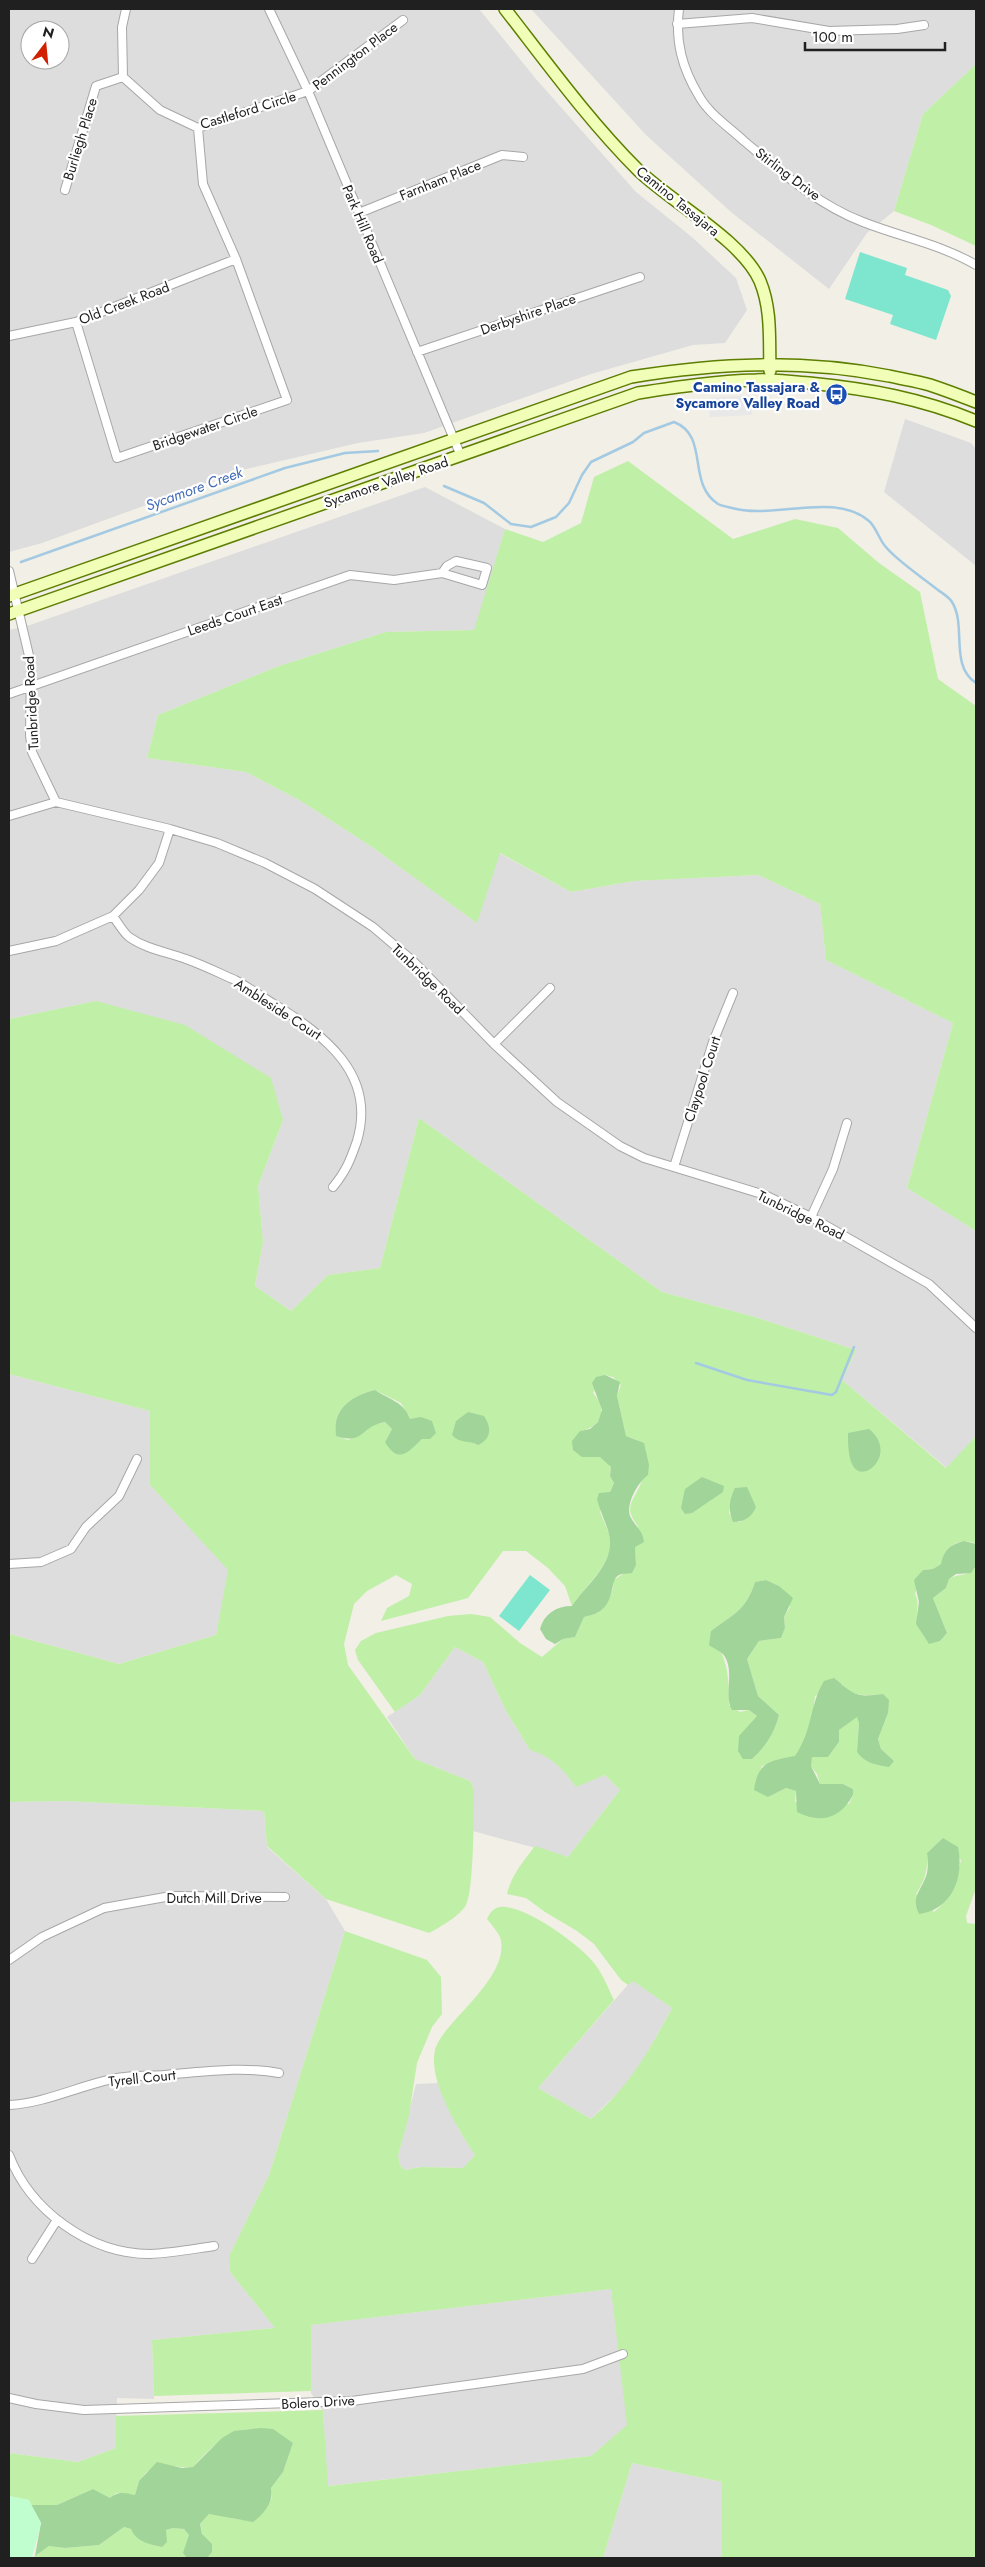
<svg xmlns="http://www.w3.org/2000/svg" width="985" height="2567" viewBox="0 0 985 2567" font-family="Jost,sans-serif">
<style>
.residential{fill:#dedddd;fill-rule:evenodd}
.grass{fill:#c0efa8;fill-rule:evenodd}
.forest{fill:#a0d498}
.park{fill:#c1fecf}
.pitch{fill:#7ee6ce}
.parking{fill:#e8e8e8}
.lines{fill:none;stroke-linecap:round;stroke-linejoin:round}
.stream{stroke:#a3cae2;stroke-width:2.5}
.street-casing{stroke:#a7a7a7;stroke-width:10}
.secondary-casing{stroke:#5d7e00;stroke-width:14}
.street{stroke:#fff;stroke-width:8}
.secondary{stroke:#f0feb7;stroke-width:11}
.labels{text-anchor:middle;stroke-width:4.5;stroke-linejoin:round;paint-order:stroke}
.street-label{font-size:14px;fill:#202020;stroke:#fff}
.transit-label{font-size:14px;font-weight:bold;fill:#164399;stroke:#fff;text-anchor:end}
.water-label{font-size:15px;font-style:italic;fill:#446cb8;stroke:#fff}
</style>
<rect width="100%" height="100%" fill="#f1efe6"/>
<!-- residential -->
<path class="residential" d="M9,9H479L536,79L636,192L693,238L736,278L747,310L725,343L693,345L591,374L424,433L358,443L242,470L42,543L9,552ZM30,30H60V60H30Z
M531,9H976V64L923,114L894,211L867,233L829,289L731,212L646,135Z
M905,419L971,443L976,449V566L884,492Z
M425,487L505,529L475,630L386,632L279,666L158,715L147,758L246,772L301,801L372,847L476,922L499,853L571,892L634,881L758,875L820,904L826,960L953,1023L907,1188L976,1231V1436L947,1468L842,1380L856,1350L755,1317L662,1292L419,1118L380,1268L328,1275L291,1311L255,1286L263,1242L258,1186L283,1120L96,1001L9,1019V630L30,625Z
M9,1374L150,1411V1485L229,1570L216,1635L119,1664L9,1634Z
M455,1647L483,1662L506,1711L530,1750L544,1754L563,1769L576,1786L605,1775L620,1790L568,1857L473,1831L474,1790L470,1781L415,1759L387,1717L420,1695Z
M65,1801L264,1811L267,1847L326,1899L345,1931L269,2175L229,2256L230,2272L275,2328L152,2340L154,2399L117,2398L116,2448L78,2462L9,2453V1802Z
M632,1980L672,2008L646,2055L626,2085L591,2119L538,2088Z
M439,2083L459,2130L475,2155L463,2168L421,2167L405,2170L400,2165L398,2156L416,2084Z
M611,2289L628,2425L591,2456L327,2486L323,2410L311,2393L310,2325Z
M632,2463L722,2482V2558H603Z"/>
<!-- grass -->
<path class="grass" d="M976,64V246L931,225L894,211L923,114Z
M628,461L733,539L795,519L838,528L879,563L920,592L938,679L976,706V1231L907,1188L953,1023L826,960L820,904L758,875L634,881L571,892L500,853L477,923L372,847L301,801L246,772L147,758L158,715L279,666L386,632L474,630L505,529L543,542L581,523L594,477Z
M96,1001L185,1025L271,1078L283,1120L258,1186L263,1242L255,1286L291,1311L328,1275L380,1268L419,1118L662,1292L755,1317L856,1350L842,1380L946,1468L976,1436V1544C959,1536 945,1547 941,1564L933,1569L923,1570L915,1594C919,1602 917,1605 917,1614C916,1624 923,1636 929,1643L940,1641L947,1633L933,1598L946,1588L949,1579C958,1573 970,1577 976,1566V1888L966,1916L967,1923L976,1924V2558H722V2482L632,2463L603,2558H204L208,2557L200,2524L209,2514C228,2515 252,2529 264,2509C270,2501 274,2499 271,2488L283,2472L293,2443C249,2415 224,2432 193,2467C170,2469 157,2456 140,2480C137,2484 137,2490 135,2495L116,2493L110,2498L93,2489L57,2505H31L29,2500L9,2496V2453L78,2462L116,2448V2416L323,2410L328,2486L591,2456L627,2425L611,2289L311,2325V2391L154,2396L152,2340L275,2328L230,2272L229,2256L269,2175L345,1931L427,1960L441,1977L442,2014L432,2027L417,2063L409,2115L398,2156L400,2165L405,2170L421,2167L463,2168L475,2155C458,2129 428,2081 435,2050C437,2042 444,2033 449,2027C467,2005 510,1968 500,1937C497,1931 491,1924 487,1919C490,1913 493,1908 500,1907C524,1904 580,1945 594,1963C603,1974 608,1988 614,2000L538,2088L591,2119C629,2087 649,2051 672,2008L633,1981L628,1985L621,1980L594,1944L577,1931L545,1912L526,1898L507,1894C512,1874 523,1862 535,1846L568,1857L620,1790L605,1775L576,1787C563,1769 551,1756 530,1750L506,1711L483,1662L455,1647L420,1695L395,1712L358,1660L355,1650L361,1641L376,1633L448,1616L471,1614L490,1617L520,1643L542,1657L563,1639L575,1637L584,1617C604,1614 612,1600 614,1580L636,1565L635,1547L638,1526C621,1505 636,1500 642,1480C644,1469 638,1451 637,1440L626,1436L617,1396L621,1385L613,1377L605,1375L593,1393C608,1410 602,1427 580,1431L611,1467L610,1476L614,1483L600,1512C603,1520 608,1529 610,1538C615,1563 583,1588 572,1606L565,1586L548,1568L526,1551H503L468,1598L381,1621L387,1608L409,1596L412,1584L396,1575L367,1591L354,1604L344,1644L348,1665L415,1759L470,1781L474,1790C474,1810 474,1891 466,1905C461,1915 439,1928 429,1933L326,1899L267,1846L264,1811L65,1801L9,1802V1634L119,1664L216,1635L228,1570L150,1485V1411L9,1374V1019ZM375,1390L401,1403L422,1439L414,1446L385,1442L392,1429L385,1422L376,1424L348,1440L336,1436C332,1409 351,1396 375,1390ZM469,1412L478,1445L471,1442L456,1421ZM732,1495L751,1498L756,1507L740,1522H734L729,1513ZM766,1580L779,1586L790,1607L784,1617L785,1628L781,1638L759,1641L747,1659L758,1696L779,1715C774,1734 766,1746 752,1759L757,1716L749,1710L740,1712L729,1705C729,1670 727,1662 711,1631C733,1614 746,1611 755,1582ZM842,1684C853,1697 867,1696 883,1694L888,1713L878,1739L881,1749L894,1761L857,1752L859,1723L857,1716L839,1730V1742L828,1757H812L810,1765L817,1774L820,1784H843L853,1789V1795L849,1804L795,1802L796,1791L786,1788L768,1797L755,1783L762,1766L795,1757C808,1738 813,1718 815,1696ZM943,1838L961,1860C954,1888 957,1892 934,1912L916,1894C925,1880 928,1870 927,1853Z
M124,2527L131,2529C136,2542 149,2543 161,2547L166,2530L173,2528L184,2529L189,2535L187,2558H191H32L49,2546L65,2548L99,2545Z"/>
<!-- forest -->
<path class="forest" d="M605,1375L620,1382L617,1396L626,1436L644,1443L649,1465L648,1475C638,1482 624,1506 631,1518C636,1527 643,1531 644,1542L635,1547L636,1565L632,1573C628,1574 622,1573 619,1575C607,1581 620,1611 584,1617L575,1637L563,1639L555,1644L546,1639L540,1629C544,1614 556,1606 572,1606C585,1586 612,1567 610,1540C609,1528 600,1512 597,1499L599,1493L610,1492L614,1483L610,1476L611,1467L600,1457H582L573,1450L572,1441L580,1431L590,1429L598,1422L602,1410L592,1383L596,1377Z
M375,1390C390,1400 404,1402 410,1419L421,1417L432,1421L436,1433L430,1439H422C408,1452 399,1465 385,1442L392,1429L385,1422C359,1427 365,1445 336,1436C332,1409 351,1396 375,1390Z
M468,1412L484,1416C492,1428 491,1439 478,1445C469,1440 460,1444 452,1435L456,1421Z
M869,1429C899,1453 862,1487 852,1464C848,1455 848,1442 848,1433Z
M702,1477L724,1486L723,1492L692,1513L685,1514L681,1508L685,1489Z
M747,1487L756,1507C752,1517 744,1522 733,1522C728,1510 729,1500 735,1488Z
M964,1541L976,1544V1566L971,1573L956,1574L949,1579L946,1588L933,1598L947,1633L940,1641L929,1644L916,1624L919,1602L914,1580L923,1570L933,1569L941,1564C944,1550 950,1545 964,1541Z
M766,1580L779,1586L793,1598L784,1617L785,1628L781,1638L759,1641L747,1659L758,1696L779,1715C774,1734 766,1746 752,1759H743L738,1751L739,1736L757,1716L749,1710H732C723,1694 736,1670 723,1654C720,1651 713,1648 709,1645L711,1631C733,1614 746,1611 755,1582Z
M834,1678C854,1694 855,1698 883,1694L889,1700L888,1713L878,1739L881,1749L894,1761L889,1767C876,1765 865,1763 857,1752L859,1723L857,1717L839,1730V1742L828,1757H812L811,1766L820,1784H843L853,1789V1795C840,1819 821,1824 797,1812L796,1791L786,1788L768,1797L754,1790C758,1761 770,1761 795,1756C813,1730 809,1706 824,1681Z
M943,1838L958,1847C964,1877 953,1909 919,1914C912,1899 918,1894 924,1881C929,1872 928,1863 927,1853Z
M261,2428L273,2429L293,2443L283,2472L271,2488C274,2502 264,2514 253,2522L209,2514L200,2524L202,2534L212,2544V2552L208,2557L187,2558L183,2553L189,2535L184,2529L173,2528L166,2530L167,2542L162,2547C149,2544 136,2542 131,2529L124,2527L99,2545L65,2548L49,2546L35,2556L41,2523L31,2505H57L93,2489L110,2498C119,2491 124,2493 135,2495L139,2481L157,2462L182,2468L193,2467L222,2438L234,2431Z"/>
<!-- park -->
<path class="park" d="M9,2496L29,2500L41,2523L32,2558H9Z"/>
<!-- pitch -->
<path class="pitch" d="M860,252L907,268L905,275L948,290L951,296L936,340L890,324L893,315L845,299Z
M530,1575L550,1590L519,1631L499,1616Z"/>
<!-- parking -->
<path class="parking" d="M750,395L752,415L710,417L709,398Z"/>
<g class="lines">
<!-- stream -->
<path class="stream" d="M444,486L484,503L511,524L531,527L556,517L569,503L582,475L591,462L633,442L644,433L674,422C710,436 686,483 718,504C722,506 728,507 732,508C773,520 834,491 869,521C876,527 879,539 885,546C897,561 922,577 938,590C942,593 949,597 952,602C967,626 949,665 976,683
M21,562L285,468L345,453L378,451
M696,1363L747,1380L832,1395L836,1392L854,1347"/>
<defs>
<path id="street" d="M126,9L122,27L123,77L160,110L198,128L308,91L403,20
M269,9L308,91L461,456
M679,9C675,41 682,68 699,96C709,114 729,127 744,141C780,171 818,205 863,222C901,237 940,244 976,265
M677,24L752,18L829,31L897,29L924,25
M65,190L96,86L123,77
M359,213L502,155L523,157
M76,322L117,458L287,400L236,259L203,184L198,128
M9,336L76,322L236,259
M417,352L640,277
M9,571L31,664L30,735L32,752L56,802L170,829L217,843L265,863L315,889L373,927L413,961L494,1044L557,1102L620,1146L644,1158L765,1195L811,1217L929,1284L976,1328
M9,694L350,575L394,580L442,573L482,585L487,568L456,561L447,566L442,573
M9,816L56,802
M113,916C118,923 123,932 129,937C146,949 167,952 186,959C203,965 219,973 235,980C248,987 261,996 274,1004C324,1035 377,1074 357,1141C350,1161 346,1171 333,1187
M9,951L56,941L113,916L139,890L159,863L170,829
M494,1044L550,988
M674,1167L713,1042L733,993
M811,1217L833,1169L847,1123
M9,1564L41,1562L71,1549L86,1527L119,1496L137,1459
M9,1960L42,1937L104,1908L171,1896L285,1897
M9,2105C45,2103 76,2087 112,2079C128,2075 148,2076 165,2075C203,2072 241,2066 279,2073
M9,2155C30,2210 89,2254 150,2254C171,2253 193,2249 214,2246
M32,2259L57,2220
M9,2398L36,2404L84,2410L352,2401L583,2369L623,2354"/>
<path id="secondary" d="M505,9C547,63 589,121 638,170C672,203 742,240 760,281C772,310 769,341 770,371
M9,596L631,377C719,363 801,359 889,376C902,379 917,381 930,385C945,390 961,396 976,402
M9,614L638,393C677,387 716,381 756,380C773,379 791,382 809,383C869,389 920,398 976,421"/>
</defs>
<!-- street casing -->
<use href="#street" class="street-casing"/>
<!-- secondary casing -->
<use href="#secondary" class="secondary-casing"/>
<!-- street -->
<use href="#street" class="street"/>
<!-- secondary -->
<use href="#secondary" class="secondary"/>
</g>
<!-- icons -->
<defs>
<symbol id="bus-disc" viewBox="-11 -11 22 22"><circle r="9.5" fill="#1a4fb4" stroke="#fff"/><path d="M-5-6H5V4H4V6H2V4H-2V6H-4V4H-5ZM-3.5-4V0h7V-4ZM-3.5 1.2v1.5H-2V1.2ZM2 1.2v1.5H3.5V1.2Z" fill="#fff"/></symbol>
</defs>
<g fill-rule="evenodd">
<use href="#bus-disc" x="824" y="382" width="25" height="25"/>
</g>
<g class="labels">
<!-- street labels -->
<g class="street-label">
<text transform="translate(355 56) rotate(-37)" y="5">Pennington Place</text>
<text transform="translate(248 110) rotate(-17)" y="5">Castleford Circle</text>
<text transform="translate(80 139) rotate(-73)" y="5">Burliegh Place</text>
<text transform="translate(788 174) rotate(37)" y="5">Stirling Drive</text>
<text transform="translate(440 180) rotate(-22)" y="5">Farnham Place</text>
<text transform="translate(678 201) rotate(39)" y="5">Camino Tassajara</text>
<text transform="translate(363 224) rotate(67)" y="5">Park Hill Road</text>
<text transform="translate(124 303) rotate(-21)" y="5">Old Creek Road</text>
<text transform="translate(528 314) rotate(-19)" y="5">Derbyshire Place</text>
<text transform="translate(205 428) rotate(-19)" y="5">Bridgewater Circle</text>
<text transform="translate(386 482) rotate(-19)" y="5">Sycamore Valley Road</text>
<text transform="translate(235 615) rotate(-19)" y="5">Leeds Court East</text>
<text transform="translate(31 703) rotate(-93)" y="5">Tunbridge Road</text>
<text transform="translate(428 979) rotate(44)" y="5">Tunbridge Road</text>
<text transform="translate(278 1009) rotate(33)" y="5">Ambleside Court</text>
<text transform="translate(702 1079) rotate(-72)" y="5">Claypool Court</text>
<text transform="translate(801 1215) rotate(26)" y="5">Tunbridge Road</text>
<text x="214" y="1903">Dutch Mill Drive</text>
<text transform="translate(142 2078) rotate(-6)" y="5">Tyrell Court</text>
<text transform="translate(318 2402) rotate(-3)" y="5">Bolero Drive</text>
</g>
<!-- transit labels -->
<g class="transit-label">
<text x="820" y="392">Camino Tassajara &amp;<tspan x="820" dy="16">Sycamore Valley Road</tspan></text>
</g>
<!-- water labels -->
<g class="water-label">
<text transform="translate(194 489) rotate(-20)" y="5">Sycamore Creek</text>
</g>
</g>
<!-- border -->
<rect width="985" height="2567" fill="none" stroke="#202020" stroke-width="20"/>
<!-- north arrow -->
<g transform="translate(45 45) rotate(16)"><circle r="24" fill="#ffffff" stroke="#a6a6a6"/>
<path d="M0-4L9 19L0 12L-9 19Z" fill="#d02000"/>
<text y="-8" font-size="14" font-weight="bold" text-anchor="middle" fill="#202020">N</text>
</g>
<!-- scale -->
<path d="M805 42v8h140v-8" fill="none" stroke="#202020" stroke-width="2.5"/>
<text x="812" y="42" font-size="15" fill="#202020" stroke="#ffffff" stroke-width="4" paint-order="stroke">100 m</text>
</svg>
